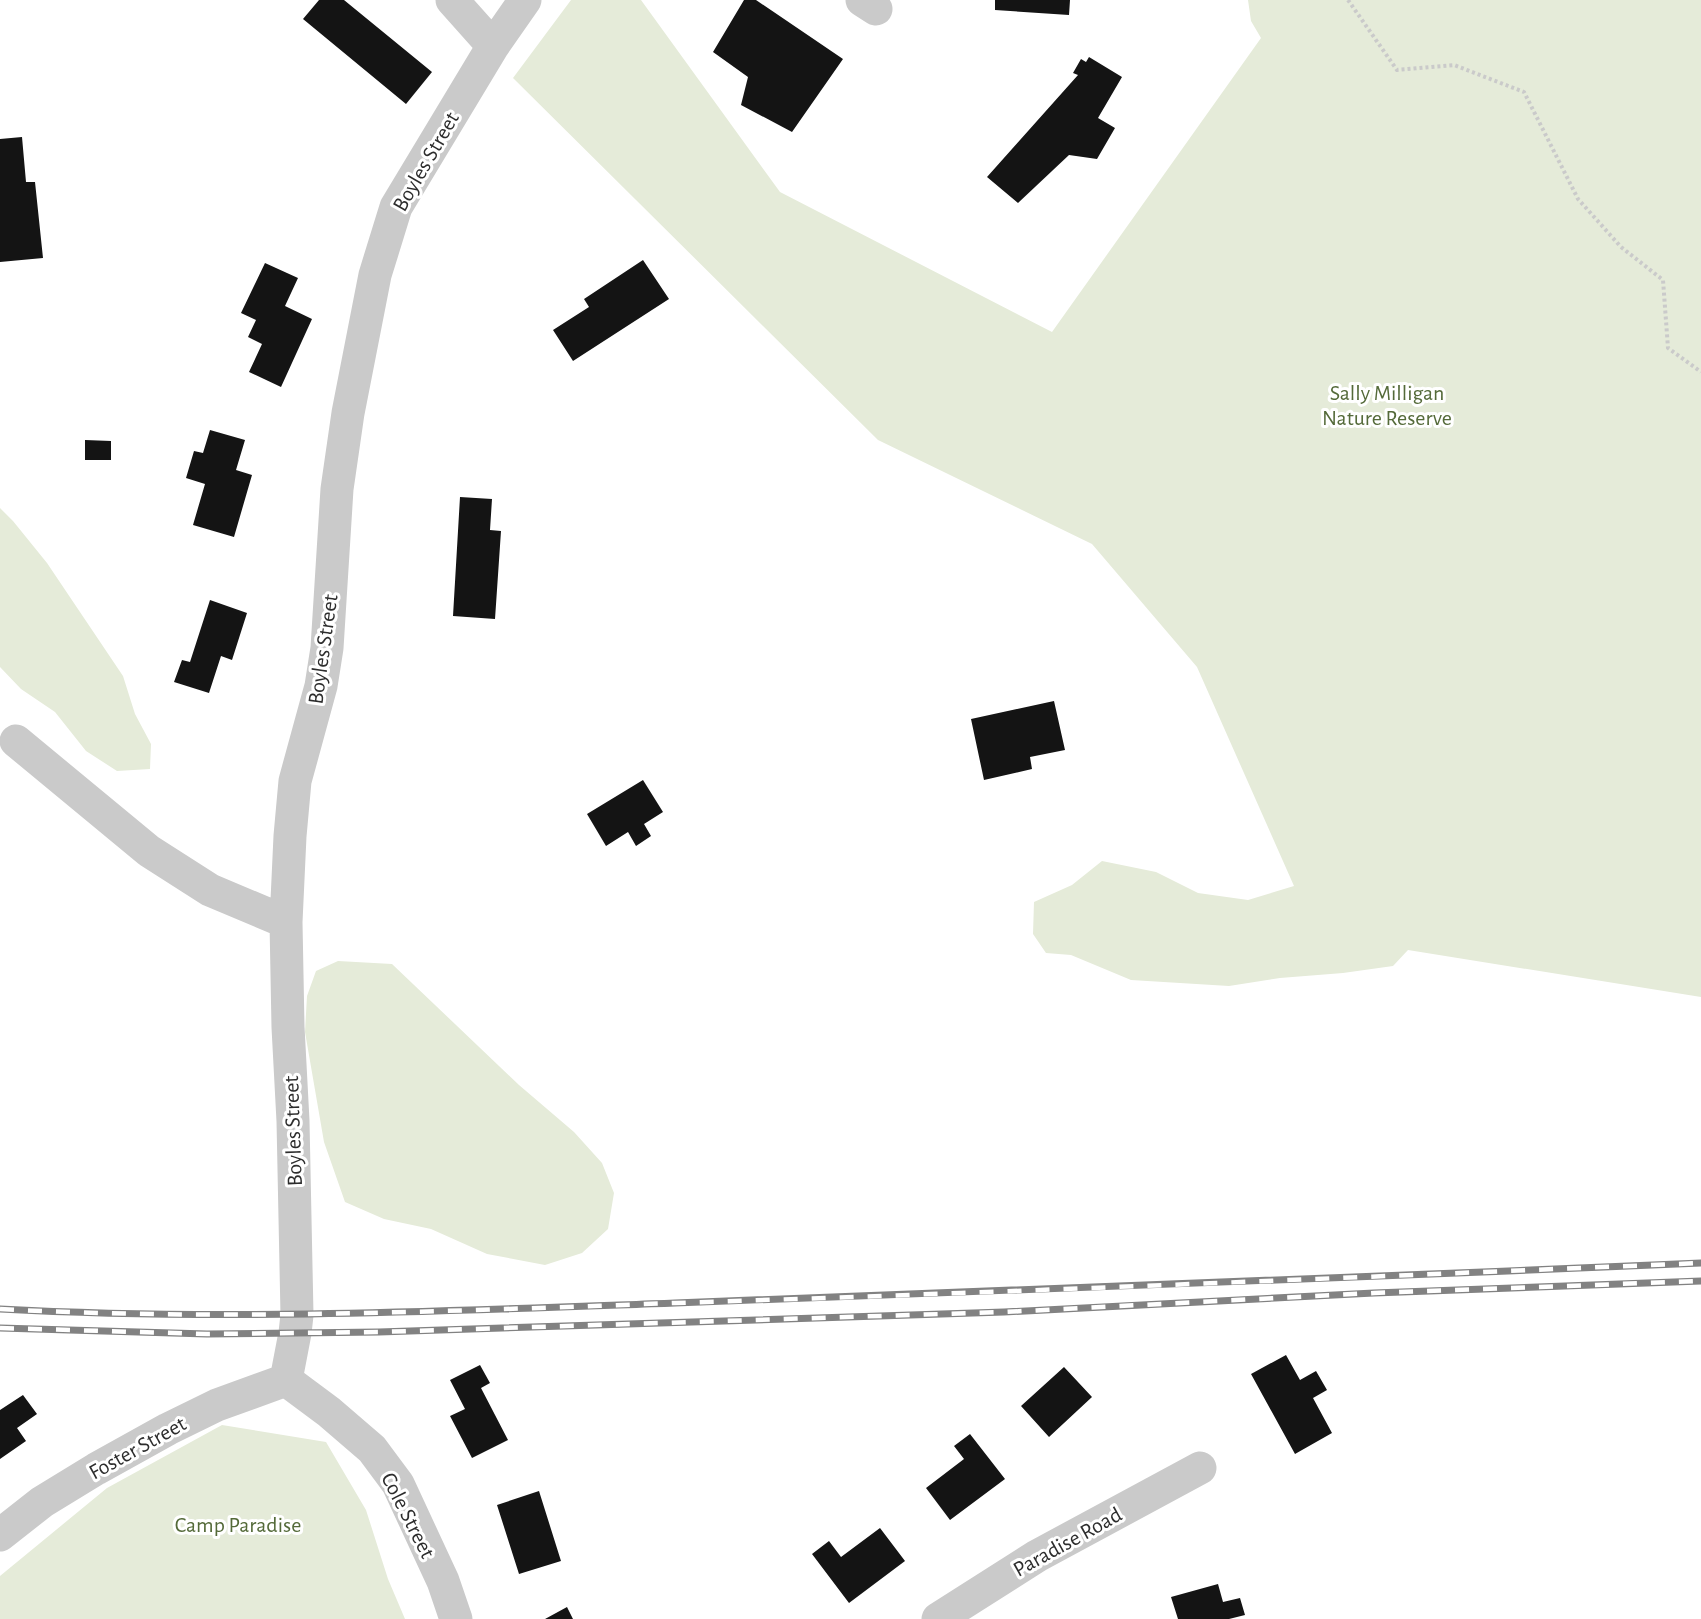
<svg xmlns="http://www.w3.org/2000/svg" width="1701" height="1619" viewBox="0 0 1701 1619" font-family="'Alegreya Sans',sans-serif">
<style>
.green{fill:#e5ebd9}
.building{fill:#141414}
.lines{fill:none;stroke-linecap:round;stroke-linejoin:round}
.path{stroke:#cacaca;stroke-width:4;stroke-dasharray:3 3;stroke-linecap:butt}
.minor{stroke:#cacaca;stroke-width:33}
.rail-casing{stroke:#828282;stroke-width:7}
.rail{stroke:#fff;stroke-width:4.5;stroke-dasharray:14;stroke-linecap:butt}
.labels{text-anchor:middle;stroke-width:6;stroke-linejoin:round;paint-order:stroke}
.street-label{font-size:22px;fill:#2d2d2d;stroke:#fff}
.park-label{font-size:22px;fill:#546a39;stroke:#fff}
</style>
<rect width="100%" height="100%" fill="#fff"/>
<!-- green -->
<path class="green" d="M571,0H641L780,192L1052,332L1261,38L1251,21L1248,0H1701V997L1408,950L1393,966L1343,973L1280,978L1229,986L1131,980L1071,955L1046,953L1033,934L1034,902L1072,885L1102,861L1156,872L1198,893L1248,900L1294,886L1197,667L1092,544L878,440L513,78Z
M0,508L13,521L47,563L123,676L135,714L151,744L150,769L117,771L86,751L55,712L21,689L0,667Z
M338,961L392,964L519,1085L574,1132L602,1163L614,1193L608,1229L582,1253L545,1265L487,1254L431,1229L384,1219L345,1202L324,1142L305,1032L307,996L316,971Z
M222,1425L326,1442L366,1510L388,1579L405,1619H0V1576L107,1488Z"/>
<!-- building -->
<path class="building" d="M319,0H344L432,72L406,104L303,19Z
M744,0H756L843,59L792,132L741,105L748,77L713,52Z
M995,0H1070L1069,15L995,10Z
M1089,57L1122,77L1098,118L1115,128L1097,159L1069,155L1018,203L987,177L1078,75L1073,73L1081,59L1086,62Z
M22,137L26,182H35L43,258L0,262V139Z
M643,260L669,299L573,361L553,330L589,307L584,299Z
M265,263L298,278L285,306L312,319L281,387L249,372L262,344L248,337L256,320L241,313Z
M210,430L245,440L236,470L252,475L234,537L193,525L205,484L186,478L194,451L203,453Z
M85,440L111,441V460H85Z
M460,497L492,499L490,530L501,531L495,619L453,616Z
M210,600L247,613L232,660L221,656L209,693L174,682L182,660L190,662Z
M1054,701L1065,750L1030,757L1032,769L984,780L971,719Z
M643,780L663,812L644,824L651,836L636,846L628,832L606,846L587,814Z
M1286,1355L1300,1380L1316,1371L1327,1390L1313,1398L1332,1433L1295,1454L1251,1374Z
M480,1365L490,1383L481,1388L508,1440L472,1458L450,1416L465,1409L450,1380Z
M1064,1367L1092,1397L1049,1437L1021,1406Z
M23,1395L37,1414L17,1428L26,1441L0,1459V1410Z
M970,1434L1005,1479L950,1520L926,1488L964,1459L954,1446Z
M539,1491L561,1561L519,1574L497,1505Z
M880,1528L905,1561L849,1603L812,1554L829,1541L841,1557Z
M1218,1584L1223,1602L1240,1598L1245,1615L1229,1619H1178L1171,1597Z
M567,1607L573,1619H545Z"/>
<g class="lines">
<!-- path -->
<path class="path" d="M1348,0L1397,70L1454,65L1524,92L1578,199L1621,247L1663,280L1668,348L1701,372"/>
<!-- minor -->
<path class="minor" d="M862,0L876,9
M493,46L525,0
M16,741L149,851L210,890L286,922
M286,1380L295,1333L297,1315L293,1121L288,1027L286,922L290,836L295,781L321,686L327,648L337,489L348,413L375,275L396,207L493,46L452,0
M286,1380L329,1412L372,1449L398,1484L443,1581L456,1619
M0,1535L42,1502L96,1469L168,1429L217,1405L286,1380
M938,1619L1037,1556L1200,1468"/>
<defs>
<path id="rail" d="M0,1309C225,1321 450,1311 675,1303C1017,1292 1359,1277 1701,1263
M0,1328L207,1334L379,1332L1004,1312L1374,1293L1701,1281"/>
</defs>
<!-- rail casing -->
<use href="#rail" class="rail-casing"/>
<!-- rail -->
<use href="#rail" class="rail"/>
</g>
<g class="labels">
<!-- street labels -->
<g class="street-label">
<text transform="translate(425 161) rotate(-60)" y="8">Boyles Street</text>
<text transform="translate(322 649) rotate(-82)" y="8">Boyles Street</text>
<text transform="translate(292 1131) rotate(-92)" y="8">Boyles Street</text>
<text transform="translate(137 1447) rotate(-29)" y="8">Foster Street</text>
<text transform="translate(409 1515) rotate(63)" y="8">Cole Street</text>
<text transform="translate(1067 1541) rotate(-29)" y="8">Paradise Road</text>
</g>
<!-- park labels -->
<g class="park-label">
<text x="1387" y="400">Sally Milligan<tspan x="1387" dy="25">Nature Reserve</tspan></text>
<text x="238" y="1532">Camp Paradise</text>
</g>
</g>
</svg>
